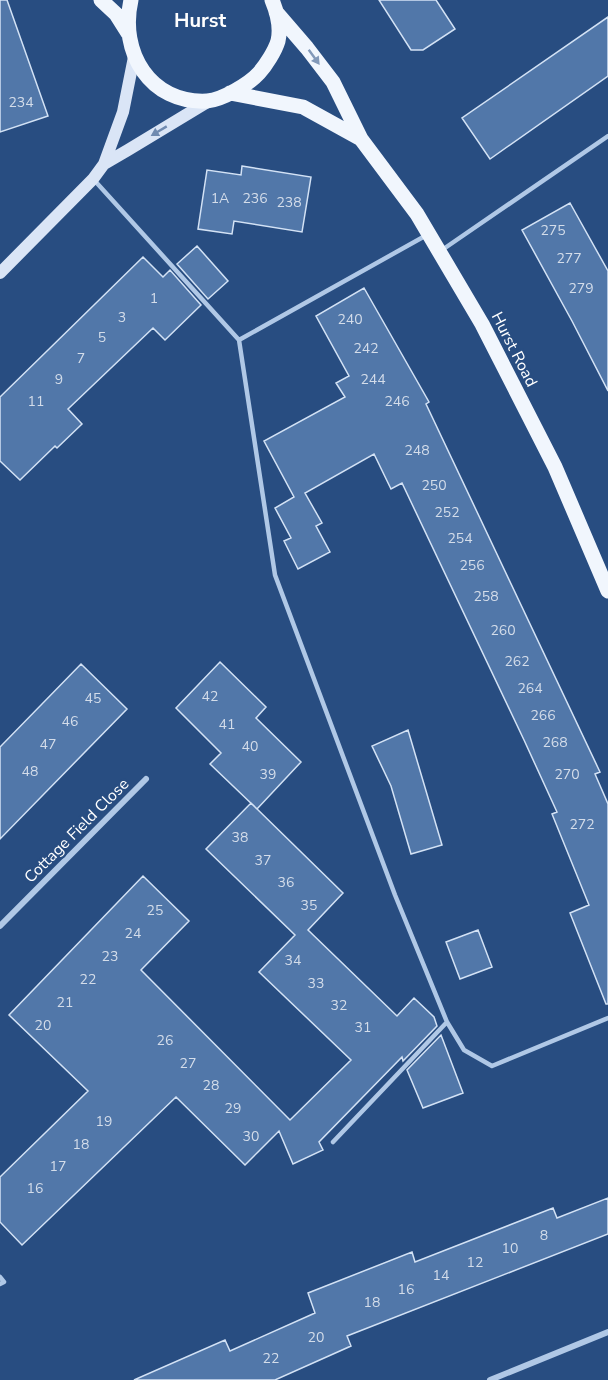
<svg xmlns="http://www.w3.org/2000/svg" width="608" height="1380" viewBox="0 0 608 1380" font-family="'Nunito Sans',sans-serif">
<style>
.building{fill:#5177a9;stroke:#d3e2f5;stroke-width:1.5}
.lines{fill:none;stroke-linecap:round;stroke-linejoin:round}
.lane{stroke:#b0c8e6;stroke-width:4.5}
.street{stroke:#b0c8e6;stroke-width:6}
.secondary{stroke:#dae5f6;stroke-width:12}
.primary{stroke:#f1f6fd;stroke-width:15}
.oneway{fill:#8299b9}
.oneway2{fill:#6f8ab0}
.labels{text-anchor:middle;stroke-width:4.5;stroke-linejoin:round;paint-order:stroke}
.number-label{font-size:14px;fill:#d4ddea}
.street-label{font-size:16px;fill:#fff;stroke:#284d81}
.quarter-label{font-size:20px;font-weight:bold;fill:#fff;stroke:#284d81}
</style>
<rect width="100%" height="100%" fill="#284d81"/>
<!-- building -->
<path class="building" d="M0,0H7L48,116L0,132Z
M379,0H436L455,29L423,50H411Z
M608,17V76L490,159L462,118Z
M242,166L311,177L302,232L234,221L232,234L198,229L207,170L241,175Z
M570,203L608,271V391L572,321L522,230Z
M197,246L228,281L208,299L177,264Z
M143,257L163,277L170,270L201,305L165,340L153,328L90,388L68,409L82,424L57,448L55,446L20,480L0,461V397Z
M364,288L429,402L426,404L600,772L595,774L608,804V1004H606L570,913L589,905L552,814L557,812L524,740L402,483L391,489L374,454L305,493L322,523L316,526L330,552L298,569L284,541L291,538L275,508L294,497L264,441L345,397L336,383L349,376L316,316Z
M220,662L266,707L256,718L301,762L257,809L210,764L221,753L176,708Z
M81,664L127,709L0,839V747Z
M408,730L442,845L411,854L391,786L372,746Z
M251,803L343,893L308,930L397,1016L414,998L434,1017L437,1026L403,1061L402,1057L319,1142L323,1150L293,1164L279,1131L245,1165L176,1097L22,1245L0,1222V1177L88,1091L9,1015L143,876L189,921L141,970L290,1120L351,1060L259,972L295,935L206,849Z
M478,930L492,967L460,979L446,942Z
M441,1035L463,1093L423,1108L407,1070Z
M608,1198V1234L347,1336L351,1346L275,1380H134L225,1340L230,1351L315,1313L308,1293L412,1252L415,1262L553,1208L557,1218Z"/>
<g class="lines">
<!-- lane -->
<path class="lane" d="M95,181L239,340L275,575L395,895L447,1022L464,1050L492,1066L608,1018
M442,250L608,136
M239,340L425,236
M333,1142L447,1022
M0,1277L4,1282L0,1284"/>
<!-- street -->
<path class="street" d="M0,926L146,779
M490,1380L608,1332"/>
<!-- secondary -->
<path class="secondary" d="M104,164L128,150L209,101
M0,273L93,179L104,164L123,112L134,57"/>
<!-- primary -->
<path class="primary" d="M101,0L116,14L128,33
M131,0C119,52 150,104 207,101C222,100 249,84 259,73C266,65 275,51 278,41C281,28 277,12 272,0
M276,12L307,48L333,82L361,139L417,214L482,324L555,467L608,591
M230,93L303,107L361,139"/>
</g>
<!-- one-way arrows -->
<defs><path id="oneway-solid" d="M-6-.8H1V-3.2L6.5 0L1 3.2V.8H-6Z" transform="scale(1.5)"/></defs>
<use class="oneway" href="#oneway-solid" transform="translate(314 57) rotate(54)"/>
<use class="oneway2" href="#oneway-solid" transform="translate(159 131) rotate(149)"/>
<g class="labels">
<!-- number labels -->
<g class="number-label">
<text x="21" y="107">234</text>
<text x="220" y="203">1A</text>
<text x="255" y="203">236</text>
<text x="289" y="207">238</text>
<text x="553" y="235">275</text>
<text x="569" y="263">277</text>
<text x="581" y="293">279</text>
<text x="154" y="303">1</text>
<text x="122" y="322">3</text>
<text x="350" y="324">240</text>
<text x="102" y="342">5</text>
<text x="366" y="353">242</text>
<text x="81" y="363">7</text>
<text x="59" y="384">9</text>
<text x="373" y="384">244</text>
<text x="36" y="406">11</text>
<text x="397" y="406">246</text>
<text x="417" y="455">248</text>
<text x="434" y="490">250</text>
<text x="447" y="517">252</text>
<text x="460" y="543">254</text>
<text x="472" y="570">256</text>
<text x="486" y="601">258</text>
<text x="503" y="635">260</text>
<text x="517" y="666">262</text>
<text x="530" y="693">264</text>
<text x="210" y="701">42</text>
<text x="93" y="703">45</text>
<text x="543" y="720">266</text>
<text x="70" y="726">46</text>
<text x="227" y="729">41</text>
<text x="555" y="747">268</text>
<text x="48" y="749">47</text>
<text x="250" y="751">40</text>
<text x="30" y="776">48</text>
<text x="268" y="779">39</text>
<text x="567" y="779">270</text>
<text x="582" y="829">272</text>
<text x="240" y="842">38</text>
<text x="263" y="865">37</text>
<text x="286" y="887">36</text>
<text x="309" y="910">35</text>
<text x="155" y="915">25</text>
<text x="133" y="938">24</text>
<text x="110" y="961">23</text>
<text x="293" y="965">34</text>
<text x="88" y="984">22</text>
<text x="316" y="988">33</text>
<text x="65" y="1007">21</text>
<text x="339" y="1010">32</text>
<text x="43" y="1030">20</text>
<text x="363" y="1032">31</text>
<text x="165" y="1045">26</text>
<text x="188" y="1068">27</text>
<text x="211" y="1090">28</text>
<text x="233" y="1113">29</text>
<text x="104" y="1126">19</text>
<text x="251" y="1141">30</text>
<text x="81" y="1149">18</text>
<text x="58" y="1171">17</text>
<text x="35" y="1193">16</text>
<text x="544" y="1240">8</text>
<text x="510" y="1253">10</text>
<text x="475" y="1267">12</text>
<text x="441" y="1280">14</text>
<text x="406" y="1294">16</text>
<text x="372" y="1307">18</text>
<text x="316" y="1342">20</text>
<text x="271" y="1363">22</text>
</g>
<!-- street labels -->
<g class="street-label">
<text transform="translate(515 349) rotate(63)" y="6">Hurst Road</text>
<text transform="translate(76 830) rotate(-45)" y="6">Cottage Field Close</text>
</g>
<!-- quarter labels -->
<g class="quarter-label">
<text x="200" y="27">Hurst</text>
</g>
</g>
</svg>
